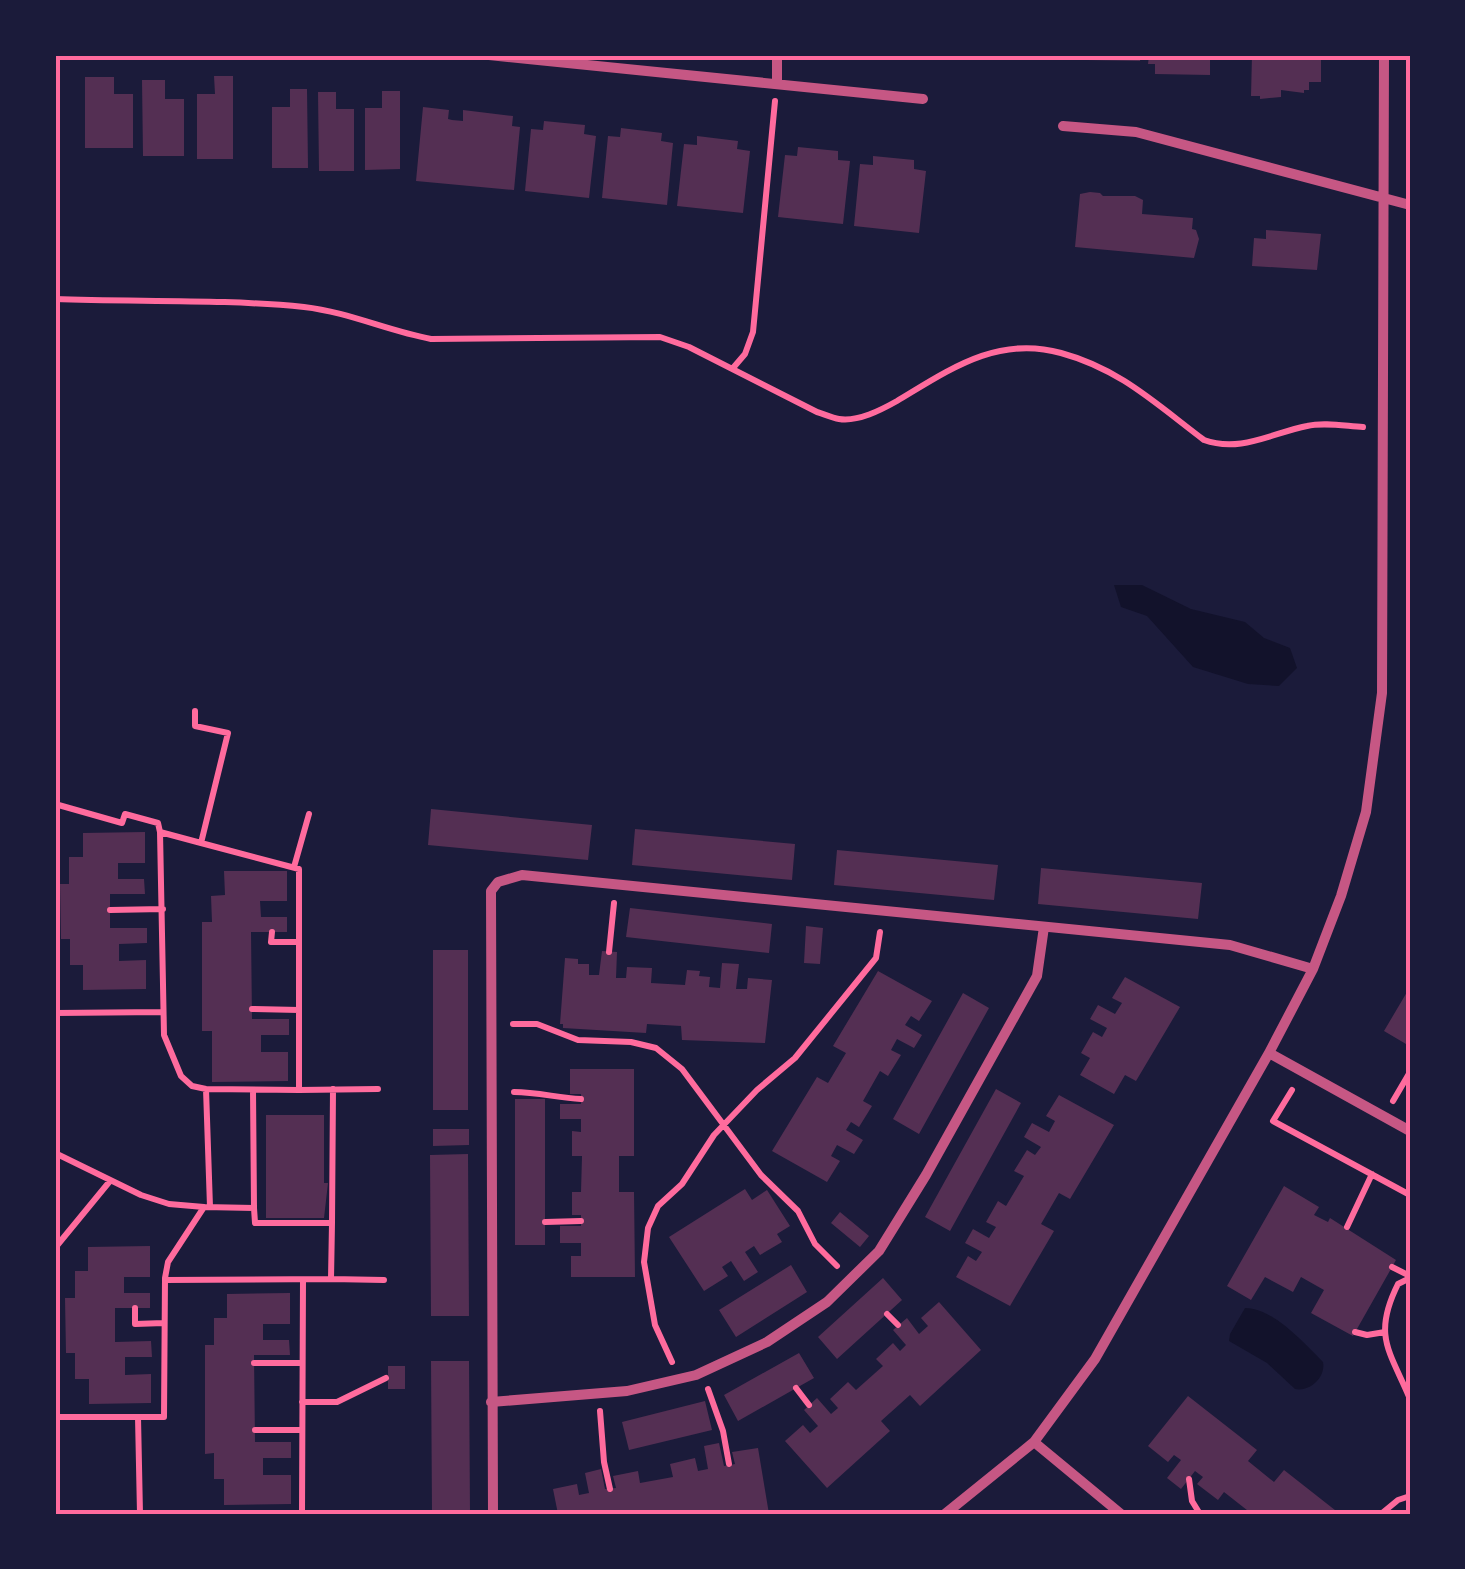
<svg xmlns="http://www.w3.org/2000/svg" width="1465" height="1569" viewBox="0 0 1465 1569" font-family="'Exo 2',sans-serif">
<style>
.water{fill:#12122b}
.building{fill:#542f53}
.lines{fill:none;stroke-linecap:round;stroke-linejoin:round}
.path{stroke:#ff6b9d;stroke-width:6}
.minor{stroke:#c65784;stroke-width:10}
.neatline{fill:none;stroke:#ff6b9d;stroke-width:4}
</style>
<rect width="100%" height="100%" fill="#1b1b3a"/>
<!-- water -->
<path class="water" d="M1114,585H1142L1191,609L1245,622L1264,638L1290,648L1297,668L1279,686L1248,684L1193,667L1147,616L1121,607Z
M1245,1308C1272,1307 1305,1344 1323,1362C1326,1377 1310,1392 1295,1389L1267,1363L1229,1341L1230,1334Z"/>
<!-- building -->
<path class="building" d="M1086,55H1141L1140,61L1086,60Z
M1149,55H1210V75L1155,74V64H1148Z
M1252,55H1321V82H1309V90H1304V93L1281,90V97L1260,99V96H1251Z
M214,76H233V159H197V94H215Z
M85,77H114V94H133V148H85Z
M142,80H165V99H184V156H143Z
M290,89H307L308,168H272V107H290Z
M382,91H400V169L365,170V108H382Z
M318,92H336V109H354V171H319Z
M423,107L449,110L448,119L452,120L463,121V110L513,116L512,126L520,127L514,190L416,181Z
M544,121L585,125L584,134L596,136L589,198L525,191L531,129L543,130Z
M621,128L662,133L661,141L673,143L667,205L602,198L608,136L620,137Z
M697,136L738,141L737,149L750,151L743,213L677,206L684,144L697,145Z
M798,147L838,151V160L850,161L843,224L778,217L785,155L797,156Z
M873,156L914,160V169L926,171L919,233L854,226L860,164L873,165Z
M1090,192L1100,193L1103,196H1135L1143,200L1142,214L1193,218L1192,229L1196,230L1199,239L1194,258L1075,247L1080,194Z
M1266,230L1321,234L1317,270L1252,266L1254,238L1266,239Z
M431,809L592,825L588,860L428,845Z
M635,829L795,844L792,880L632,865Z
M145,832V863H118V879H144L145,894H110V928H147V943L119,944V961L146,960V989L83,990V965H70V939H61L60,884H69V857H83V833Z
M837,850L998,865L994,900L834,885Z
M1041,868L1202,883L1198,919L1038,904Z
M224,871H287V901H260L261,917H287V932H251L252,1019H289V1035H261V1052H288V1081L212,1082V1031H202V922H212L211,896L225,895Z
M630,908L772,924L769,953L626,937Z
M806,926L823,928L820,964L804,963Z
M433,950H468V1110H433Z
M602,951L617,952L616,978H626L627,967L652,968L651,983L685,985L687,970L700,971L699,976L710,977L709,987L720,988L722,963L739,964L736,989H747L748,978L772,980L765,1043L682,1040L681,1026L647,1024L646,1033L563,1028V1024H560L565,958L578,959V964H589V975H599Z
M878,971L932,1001L919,1021L911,1016L905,1025L922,1035L914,1048L897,1039L891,1050L901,1055L888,1076L880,1071L863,1101L872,1106L859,1127L851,1122L846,1130L863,1140L854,1154L837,1145L831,1156L840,1161L827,1182L772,1151L817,1077L828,1083L846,1053L833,1046Z
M1125,977L1180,1007L1136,1081L1125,1075L1114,1094L1080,1075L1090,1058L1081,1053L1093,1032L1102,1037L1107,1028L1090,1019L1098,1005L1115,1014L1122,1003L1112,998Z
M1410,987V1037L1406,1044L1384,1031Z
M963,993L989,1008L919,1134L893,1119Z
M570,1069H634V1156H619V1192H634L635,1277H571V1256H581V1243H560V1226H581V1215H572V1192H581L582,1156H572V1131L581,1132V1119H560V1104H581V1094H570Z
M996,1089L1021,1103L950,1231L925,1217Z
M1059,1095L1114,1125L1070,1199L1059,1193L1041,1224L1054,1231L1010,1306L956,1277L968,1256L976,1261L982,1252L965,1243L973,1229L989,1238L996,1227L986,1222L998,1201L1006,1206L1024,1176L1014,1171L1027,1150L1035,1155L1041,1147L1024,1137L1032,1123L1049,1132L1055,1121L1046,1116Z
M515,1099H545V1245H515Z
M266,1115H324V1183H328L324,1218H266Z
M433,1129H469V1145L433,1146Z
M468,1154L469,1316H431L430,1155Z
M1284,1186L1319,1207L1314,1215L1328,1222L1330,1218L1396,1260L1353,1336L1311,1313L1324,1290L1301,1277L1293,1292L1265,1277L1251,1300L1227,1286Z
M745,1189L752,1200L767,1190L790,1226L777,1234L782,1242L760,1255L754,1246L745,1252L758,1272L744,1281L731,1261L722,1267L728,1276L704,1291L669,1237Z
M840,1212L869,1236L860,1247L831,1223Z
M150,1246V1277H124V1293H150V1308H115V1342L151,1341L152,1357H125V1375L151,1374V1403L89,1404V1379H75V1353H66L65,1298H75V1271H88V1247Z
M791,1265L807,1292L736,1337L719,1310Z
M883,1278L902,1300L837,1359L818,1337Z
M290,1293V1324H263V1340H289L290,1355H254L255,1442H291V1458H263V1475H291V1504L224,1505V1479H214V1453L205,1454V1345H214V1318H227V1294Z
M939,1302L981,1350L920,1406L910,1395L881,1421L890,1431L827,1488L785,1441L803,1425L810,1433L818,1426L804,1410L817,1398L831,1414L838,1408L830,1399L848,1382L856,1390L883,1366L876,1359L893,1343L900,1351L906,1345L893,1330L907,1318L919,1334L928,1326L921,1318Z
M799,1353L814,1378L738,1421L724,1395Z
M431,1361H469L470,1514H432Z
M388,1366H405V1389H388Z
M1188,1396L1257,1450L1248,1461L1274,1482L1284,1470L1340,1514H1252L1224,1492L1218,1500L1197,1484L1203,1477L1195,1471L1181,1489L1167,1478L1181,1460L1174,1455L1168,1462L1148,1446Z
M705,1401L712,1430L629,1450L622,1422Z
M719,1443L724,1466L735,1464L732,1452L758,1448L769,1514H558L553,1489L577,1484L579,1495L589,1493L585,1473L601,1469L605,1489L616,1488L613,1476L638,1471L640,1483L673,1477L670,1464L695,1458L698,1471L708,1469L704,1446Z"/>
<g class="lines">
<!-- path -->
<path class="path" d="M55,299C136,302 224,299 304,307C348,312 388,331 431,339L660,337L689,347L817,412C824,414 832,418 839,419C858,422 881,410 897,401C949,370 997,335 1061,353C1120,369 1156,404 1204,440C1240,453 1272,433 1307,426C1324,422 1345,426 1363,427
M733,368L745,354L753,332L775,101
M195,711V726L228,733L201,843L299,869V1090L378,1089
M55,804L122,823L125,814L158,823L160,832
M201,843L160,832L164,1035L181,1076L192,1086L206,1089L299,1090
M294,867L309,814
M110,910L163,909
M272,932L271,942H299
M609,952L614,903
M252,1009L299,1010
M55,1013L163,1012
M513,1024H537L578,1040L631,1042L656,1048L682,1069L761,1175L798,1211L815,1244L837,1266
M206,1089L210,1207
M253,1090L254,1208
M1292,1090L1273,1121L1410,1195
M514,1092C538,1092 558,1098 581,1099
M1393,1101L1410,1072
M55,1153L141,1195L169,1204L204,1207
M545,1222L581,1221
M1347,1227L1372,1174
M55,1248L110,1181
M1392,1267L1410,1276
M1410,1278L1398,1284C1372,1336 1390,1351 1410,1399
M331,1279L384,1280
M165,1280L331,1279L332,1223
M135,1308V1324L164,1323
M887,1314L898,1325
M1355,1332L1367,1335L1385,1332
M672,1362L655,1325L644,1262L648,1228L658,1206L682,1184L714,1135L757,1090L795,1058L876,958L880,932
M254,1363H302
M796,1388L809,1405
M708,1389L723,1431L729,1464
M302,1402H337L386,1378
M600,1411L604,1462L610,1489
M55,1417H164L165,1278L168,1262L204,1207L254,1208L255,1223H332L333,1089
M138,1417L140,1514
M255,1430H302
M1189,1479L1192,1501L1200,1514
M302,1514L303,1280
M1381,1514L1398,1500L1410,1496"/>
<!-- minor -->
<path class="minor" d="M489,55L923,99
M777,55V82
M1063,126L1136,132L1410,205
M1269,1053L1410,1131
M491,1402L627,1391L696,1375L767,1342L827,1302L879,1251L926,1175L1037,976L1044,927
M1034,1442L1121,1514
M493,1514L491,891L498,882L522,875L1230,945L1313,969
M945,1514L1034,1442L1095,1359L1269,1053L1313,969L1341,896L1366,812L1382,693L1384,55"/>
</g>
<!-- border -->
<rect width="1465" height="1569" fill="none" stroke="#1b1b3a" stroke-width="115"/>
<rect x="58" y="58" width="1350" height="1454" class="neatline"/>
</svg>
